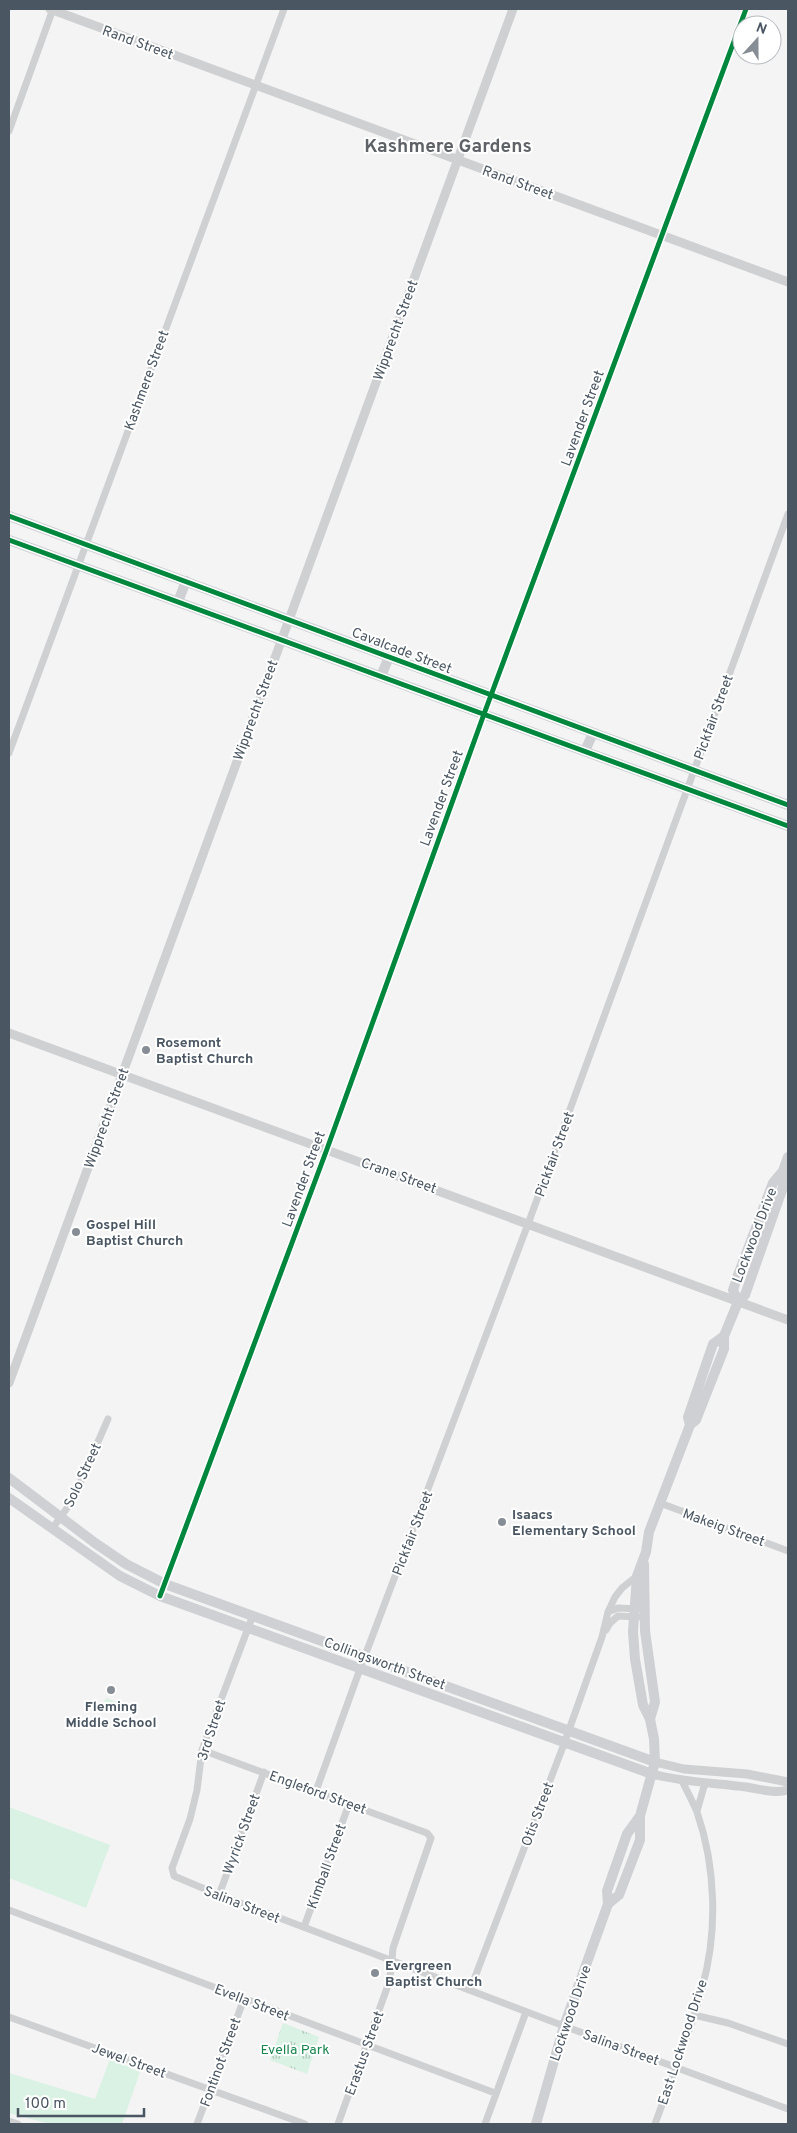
<svg xmlns="http://www.w3.org/2000/svg" width="797" height="2133" viewBox="0 0 797 2133" font-family="Overpass,sans-serif">
<style>
.green{fill:#d9f2e3}
.park{fill:url(#park-tufts)}
.lines{fill:none;stroke-linecap:round;stroke-linejoin:round}
.minor{stroke:#ced0d2;stroke-width:7}
.tertiary{stroke:#ced0d2;stroke-width:9}
.secondary{stroke:#ced0d4;stroke-width:10}
.cycleway-casing{stroke:#fff;stroke-width:8}
.cycleway{stroke:#00873e;stroke-width:5}
.poi-dot{fill:#868d94;stroke:#fff;stroke-width:2}
.labels{text-anchor:middle;stroke-width:4;stroke-linejoin:round;paint-order:stroke}
.street-label{font-size:14px;fill:#4a5661;stroke:#fff}
.poi-label{font-size:14px;font-weight:bold;fill:#4a5661;stroke:#fff;text-anchor:start}
.park-label{font-size:14px;fill:#17864f;stroke:#fff}
.district-label{font-size:19px;font-weight:bold;fill:#5f6368;stroke:#fff}
</style>
<defs>
<pattern id="park-tufts" width="24" height="20" patternUnits="userSpaceOnUse" patternTransform="scale(1.25)"><rect width="24" height="20" fill="#d9f2e3"/><path d="M3 7l-1-3M5 7V3M7 7l1-3M15 17l-1-3M17 17v-4M19 17l1-3" fill="none" stroke="#b2c7bb"/></pattern>
</defs>
<rect width="100%" height="100%" fill="#f4f4f4"/>
<!-- green -->
<path class="green" d="M106,1698L124,1705L122,1711L103,1705Z
M9,1807L110,1845L86,1908L9,1878Z
M110,2059L140,2072L122,2124H50L9,2113V2073L95,2099Z"/>
<!-- park -->
<path class="park" d="M283,2023L319,2037L307,2074L270,2060Z"/>
<g class="lines">
<!-- minor -->
<path class="minor" d="M9,131L53,9
M9,753L284,9
M660,1503L788,1551
M52,1529L72,1501L108,1419
M160,1596L327,1149L484,714L746,9
M608,1612L618,1608L638,1609
M253,1615L202,1750L197,1790L190,1819L172,1868L174,1876L219,1895L564,2026L788,2109
M606,1630L610,1623L618,1616L638,1617
M202,1750L427,1833L431,1838L393,1948L391,1971L387,1988L338,2124
M316,1791L360,1669L528,1224L788,514
M697,1811L705,1783
M219,1895L264,1772
M9,1910L495,2093
M304,1927L349,1804
M470,1990L564,1744L602,1637L608,1612L615,1597L622,1588L637,1576
M694,2015L728,2023L788,2044
M9,2017L305,2124
M9,2121L18,2124
M197,2124L244,1999
M485,2124L526,2012
M655,2124C671,2079 690,2034 702,1988C718,1932 716,1867 697,1812C693,1802 687,1791 682,1781"/>
<!-- tertiary -->
<path class="tertiary" d="M50,9L788,282
M9,1033L788,1320
M9,1383L513,9
M655,1762L684,1769L747,1774L788,1782
M652,1774C683,1782 714,1783 746,1787C760,1789 774,1794 788,1790"/>
<!-- secondary -->
<path class="secondary" d="M9,516L788,805
M9,540L788,826
M178,602L186,581
M381,676L389,657
M585,751L593,733
M738,1302L733,1290L738,1275L773,1183L783,1171L788,1157
M690,1425L688,1417L713,1344L724,1336
M9,1478L95,1543L126,1564L165,1584L655,1762
M9,1498L120,1576L160,1596L652,1774
M644,1564L645,1631L655,1702L650,1719
M608,1904L619,1895L640,1840V1816
M536,2124L564,2026L608,1904L607,1891L627,1834L640,1816L655,1762L654,1739L650,1719L643,1705L635,1659L633,1632L637,1576L646,1552L649,1532L690,1425L696,1420L724,1349V1336L738,1302L745,1295L783,1187V1171"/>
<defs>
<path id="cycleway" d="M9,516L788,805
M9,540L788,826
M160,1596L327,1149L484,714L746,9"/>
</defs>
<!-- cycleway casing -->
<use href="#cycleway" class="cycleway-casing"/>
<!-- cycleway -->
<use href="#cycleway" class="cycleway"/>
</g>
<!-- markers -->
<g class="poi-dot">
<circle cx="146" cy="1050" r="5"/>
<circle cx="76" cy="1232" r="5"/>
<circle cx="502" cy="1522" r="5"/>
<circle cx="111" cy="1690" r="5"/>
<circle cx="375" cy="1973" r="5"/>
</g>
<g class="labels">
<!-- street labels -->
<g class="street-label">
<text transform="translate(138 42) rotate(20)" y="5">Rand Street</text>
<text transform="translate(518 182) rotate(20)" y="5">Rand Street</text>
<text transform="translate(395 330) rotate(-70)" y="5">Wipprecht Street</text>
<text transform="translate(146 380) rotate(-70)" y="5">Kashmere Street</text>
<text transform="translate(582 418) rotate(-70)" y="5">Lavender Street</text>
<text transform="translate(402 650) rotate(21)" y="5">Cavalcade Street</text>
<text transform="translate(255 710) rotate(-70)" y="5">Wipprecht Street</text>
<text transform="translate(713 717) rotate(-70)" y="5">Pickfair Street</text>
<text transform="translate(441 798) rotate(-70)" y="5">Lavender Street</text>
<text transform="translate(106 1118) rotate(-70)" y="5">Wipprecht Street</text>
<text transform="translate(554 1154) rotate(-70)" y="5">Pickfair Street</text>
<text transform="translate(399 1175) rotate(20)" y="5">Crane Street</text>
<text transform="translate(303 1179) rotate(-70)" y="5">Lavender Street</text>
<text transform="translate(754 1235) rotate(-69)" y="5">Lockwood Drive</text>
<text transform="translate(82 1475) rotate(-65)" y="5">Solo Street</text>
<text transform="translate(724 1527) rotate(20)" y="5">Makeig Street</text>
<text transform="translate(412 1533) rotate(-69)" y="5">Pickfair Street</text>
<text transform="translate(385 1663) rotate(20)" y="5">Collingsworth Street</text>
<text transform="translate(211 1730) rotate(-72)" y="5">3rd Street</text>
<text transform="translate(318 1792) rotate(20)" y="5">Engleford Street</text>
<text transform="translate(537 1814) rotate(-69)" y="5">Otis Street</text>
<text transform="translate(241 1834) rotate(-70)" y="5">Wyrick Street</text>
<text transform="translate(326 1866) rotate(-70)" y="5">Kimball Street</text>
<text transform="translate(242 1904) rotate(21)" y="5">Salina Street</text>
<text transform="translate(252 2002) rotate(21)" y="5">Evella Street</text>
<text transform="translate(570 2013) rotate(-71)" y="5">Lockwood Drive</text>
<text transform="translate(682 2042) rotate(-72)" y="5">East Lockwood Drive</text>
<text transform="translate(621 2047) rotate(20)" y="5">Salina Street</text>
<text transform="translate(364 2053) rotate(-70)" y="5">Erastus Street</text>
<text transform="translate(129 2060) rotate(20)" y="5">Jewel Street</text>
<text transform="translate(220 2062) rotate(-70)" y="5">Fontinot Street</text>
</g>
<!-- poi labels -->
<g class="poi-label">
<text x="156" y="1047">Rosemont<tspan x="156" dy="16">Baptist Church</tspan></text>
<text x="86" y="1229">Gospel Hill<tspan x="86" dy="16">Baptist Church</tspan></text>
<text x="512" y="1519">Isaacs<tspan x="512" dy="16">Elementary School</tspan></text>
<text x="111" y="1711" text-anchor="middle">Fleming<tspan x="111" dy="16">Middle School</tspan></text>
<text x="385" y="1970">Evergreen<tspan x="385" dy="16">Baptist Church</tspan></text>
</g>
<!-- park labels -->
<g class="park-label">
<text x="295" y="2054">Evella Park</text>
</g>
<!-- district labels -->
<g class="district-label">
<text x="448" y="152">Kashmere Gardens</text>
</g>
</g>
<!-- border -->
<rect width="797" height="2133" fill="none" stroke="#4a5661" stroke-width="20"/>
<!-- north arrow -->
<g transform="translate(757 40) rotate(21)"><circle r="24" fill="#ffffff" stroke="#b7bbc0"/>
<path d="M0-4L9 19L0 12L-9 19Z" fill="#868d94"/>
<text y="-8" font-size="14" font-weight="bold" text-anchor="middle" fill="#4a5661">N</text>
</g>
<!-- scale -->
<path d="M18 2108v8h126v-8" fill="none" stroke="#4a5661" stroke-width="2.5"/>
<text x="25" y="2108" font-size="15" fill="#4a5661" stroke="#ffffff" stroke-width="4" paint-order="stroke">100 m</text>
</svg>
